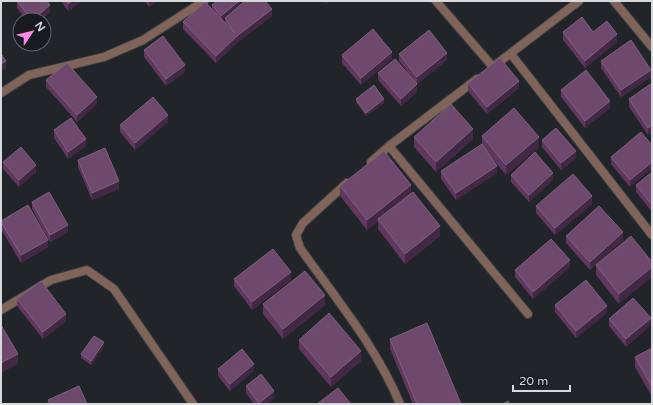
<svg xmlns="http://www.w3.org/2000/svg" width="653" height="405" viewBox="0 0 653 405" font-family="'Varela Round',sans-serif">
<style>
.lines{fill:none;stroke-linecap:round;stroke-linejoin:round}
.street-casing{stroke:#3e4145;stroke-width:10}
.street{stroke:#806359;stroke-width:8}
.wall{fill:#61375f}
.shaded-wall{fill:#422844}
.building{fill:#6e496d;stroke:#7e607e}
</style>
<rect width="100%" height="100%" fill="#212428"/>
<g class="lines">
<defs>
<path id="street" d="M436,1L493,67
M614,1L652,47
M511,54L652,235
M494,66L579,1
M1,93L29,75L104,57L143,40L204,1
M389,146L528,314
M371,162L389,146L477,79
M347,183L303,223L296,235L300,248C335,297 377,348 400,404
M1,310L51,280L87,270L114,289L193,404"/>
</defs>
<!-- street casing -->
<use href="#street" class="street-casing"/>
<!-- street -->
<use href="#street" class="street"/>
</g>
<!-- wall -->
<path class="wall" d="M17,1L50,12L40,20H26L17,8Z
M61,1H82L68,11Z
M145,1H157L149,7Z
M240,1V4L222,19L225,22V18L272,16L237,43L216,63L183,29V22L212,9V5Z
M563,32H593L617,42L585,68L563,40Z
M144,50L185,72L166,86L144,57Z
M399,54L447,60L417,84L399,61Z
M342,55L392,59L361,85L342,63Z
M601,61L651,77L621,97L601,68Z
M378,73L417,92L401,106L378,80Z
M46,80L97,104L77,122L46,87Z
M468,83L519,88L487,114L468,91Z
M652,83V132L648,135L629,107V99Z
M561,90L610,108L585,128L561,97Z
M356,99L384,103L366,116L356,102Z
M168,122L135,150L120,132V125Z
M54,130L86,146L68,159L54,138Z
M482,136L539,147L506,175L492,158L497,173L456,200L441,179V171L482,144Z
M414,137L473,139L436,172L414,147Z
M542,140L576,158L561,170L542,147Z
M652,145L630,187L611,164V157Z
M78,160L119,189L92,200L78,167Z
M3,162L36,172L19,187L3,169Z
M652,172V212L636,192V185Z
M511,175L553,180L529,202L511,182Z
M340,186L411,193L440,236L405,264L378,229V222L367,230L340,196Z
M32,202L68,232L50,242L32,209Z
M592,204L555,235L536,213V206Z
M1,221L48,247L21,263L1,229Z
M566,236L623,240L590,270L566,243Z
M631,236L619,304L596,275V265Z
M570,267L533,299L515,277V270Z
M234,279L291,280L252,310L234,286Z
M17,299L66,321L43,339L17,306Z
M263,304L325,305L283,339L263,314Z
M555,305L607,313L576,338L555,312Z
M609,319L651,325L626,347L609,326Z
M390,339L461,404H413L390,349Z
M299,340L361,361L331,387L299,349Z
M104,346L91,365L81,358V354Z
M652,348V397L635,367V357Z
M218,369L254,371L230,391L218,376Z
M246,386L274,398L267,404H254L246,393Z"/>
<!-- shaded-wall -->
<path class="shaded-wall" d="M72,1H82L68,11V4Z
M149,1H157L149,7Z
M239,1H240V4L221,20V16Z
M325,1H329L325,4Z
M50,5V12L40,20H32Z
M272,9V16L237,43L216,63V56L237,36Z
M617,34V42L585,68V61Z
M392,52V59L361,85V78Z
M447,53V60L417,84V77Z
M6,61V68L1,71V64Z
M185,65V72L166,86V79Z
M651,70V77L621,97V90Z
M519,81V88L487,114V107Z
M417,84V92L401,106V99Z
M97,97V104L77,122V115Z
M384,99V103L366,116V113Z
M610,101V108L585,128V121Z
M168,115V122L135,150V143Z
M652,125V132L648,135V128Z
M473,129V139L436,172V162Z
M539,137V147L506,175V165Z
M86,139V146L68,159V152Z
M576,151V158L561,170V163Z
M652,162V169L630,187V180Z
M36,165V172L19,187V180Z
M497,166V173L456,200V193Z
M553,173V180L529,202V195Z
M119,181V189L92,200V193Z
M411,185V195L378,219V222L367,230V220Z
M592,196V204L555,235V228Z
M68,225V232L50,242V235Z
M440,226V236L405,264V254Z
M623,232V240L590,270V262Z
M48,240V247L21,263V255Z
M570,260V267L533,299V292Z
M652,267V277L619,304V294Z
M291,272V280L252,310V302Z
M325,295V305L283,339V329Z
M607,306V313L576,338V331Z
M66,314V321L43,339V332Z
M651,318V325L626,347V339Z
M104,342V346L91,365V361Z
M361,351V361L331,387V377Z
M18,354V364L1,373V363Z
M254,364V371L230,391V384Z
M274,391V398L267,404H259Z"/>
<!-- building -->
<path class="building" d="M17,1H47L50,5L32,20Z
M66,1H72L68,4Z
M217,1H239L221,16L212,5Z
M245,1H265L272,9L237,36L216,56L183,22L205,2L235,33L225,18Z
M582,17L593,32L607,21L617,34L585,61L563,32Z
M373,29L392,52L361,78L342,55Z
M429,30L447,53L417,77L399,54Z
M163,36L185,65L166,79L144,50Z
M631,40L651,70L621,90L601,61Z
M1,54L6,61L1,64Z
M500,58L519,81L487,107L468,83Z
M395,59L417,84L401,99L378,73Z
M67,63L97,97L77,115L46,80Z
M586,70L610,101L585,121L561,90Z
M652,83V125L648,128L629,99Z
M374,85L384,99L366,113L356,99Z
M153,97L168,115L135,143L120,125Z
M451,104L473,129L436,162L414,137Z
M514,108L539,137L506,165L482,136Z
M71,118L86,139L68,152L54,130Z
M556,128L576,151L561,163L542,140Z
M641,132L652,145V162L630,180L611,157Z
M482,144L497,166L456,193L441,171Z
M21,147L36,165L19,180L3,162Z
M105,148L119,181L92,193L78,160Z
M384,151L411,185L367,220L340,186Z
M535,152L553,173L529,195L511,175Z
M652,172V205L636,185Z
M573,174L592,196L555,228L536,206Z
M49,192L68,225L50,235L32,202Z
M413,192L440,226L405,254L378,219Z
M28,205L48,240L21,255L1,222V221Z
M599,206L623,232L590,262L566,236Z
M631,236L652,262V267L619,294L596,265Z
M551,239L570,260L533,292L515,270Z
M273,249L291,272L252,302L234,279Z
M305,271L325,295L283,329L263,304Z
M586,280L607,306L576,331L555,305Z
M41,281L66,314L43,332L17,299Z
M633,298L651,318L626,339L609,319Z
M329,313L361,351L331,377L299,340Z
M427,323L461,404H417L390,339Z
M1,325L18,354L1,363Z
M94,336L104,342L91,361L81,354Z
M652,348V387L635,357Z
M242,349L254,364L230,384L218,369Z
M261,374L274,391L259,403L246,386Z
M79,386L87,404H50L48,400Z
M338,388L351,404H317Z
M508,401L510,404H503Z"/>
<!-- border -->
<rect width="653" height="405" fill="none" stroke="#d7dadd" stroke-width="4"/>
<!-- north arrow -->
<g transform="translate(32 32) rotate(55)"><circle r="19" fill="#171a1f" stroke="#64676b"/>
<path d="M0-3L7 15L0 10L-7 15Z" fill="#fb87e6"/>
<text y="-6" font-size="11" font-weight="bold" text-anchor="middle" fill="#d7dadd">N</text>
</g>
<!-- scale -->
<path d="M513 385v6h57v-6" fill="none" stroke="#d7dadd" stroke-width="2"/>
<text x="519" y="385" font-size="12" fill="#d7dadd" stroke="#171a1f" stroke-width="3" paint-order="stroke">20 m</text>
</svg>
